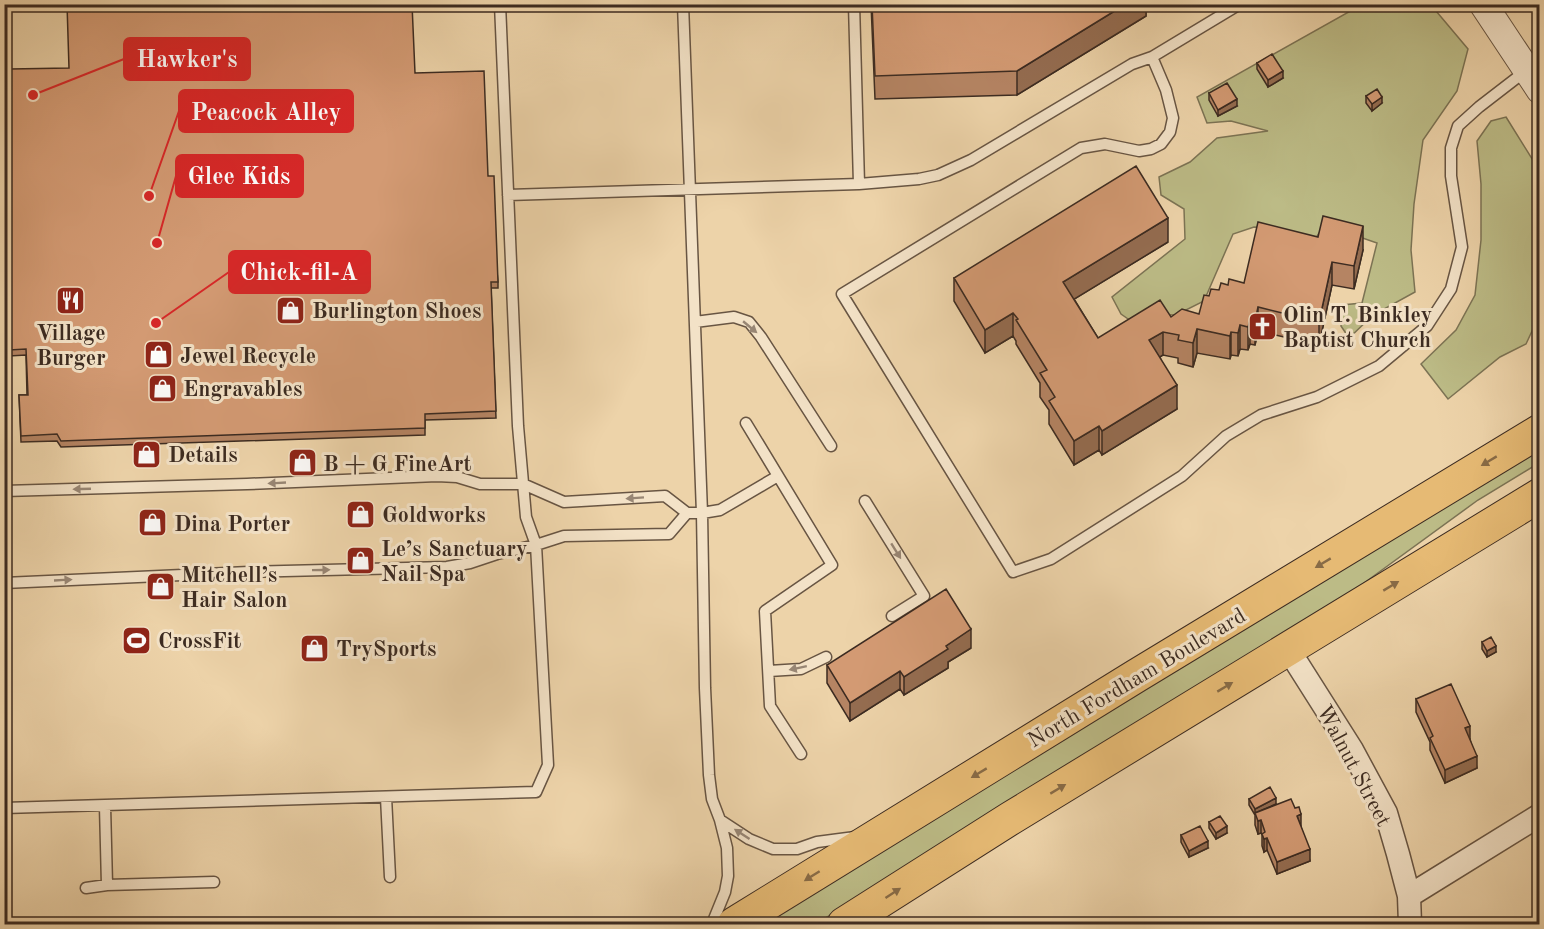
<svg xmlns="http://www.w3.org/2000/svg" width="1544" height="929" viewBox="0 0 1544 929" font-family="'Old Standard TT',serif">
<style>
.green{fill:#bcbb86;stroke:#7c7354;stroke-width:1.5}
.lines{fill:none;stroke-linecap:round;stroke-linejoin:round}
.service-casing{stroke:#685543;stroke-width:13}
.minor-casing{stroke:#685543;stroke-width:25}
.tertiary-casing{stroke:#685543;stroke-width:29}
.trunk-casing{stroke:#3c2b21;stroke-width:35}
.service{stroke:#f3e2c7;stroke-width:10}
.minor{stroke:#f3e2c7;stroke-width:22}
.tertiary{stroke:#f3e2c7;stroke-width:27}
.trunk{stroke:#e6ba74;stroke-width:33}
.wall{fill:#b58463;stroke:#3c2b21;stroke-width:1.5}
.shaded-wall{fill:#946c50;stroke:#3c2b21;stroke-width:1.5}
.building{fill:#d39a73;stroke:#3c2b21;stroke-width:1.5}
.oneway{fill:#988674}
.oneway2{fill:#886b46}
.labels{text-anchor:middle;stroke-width:6;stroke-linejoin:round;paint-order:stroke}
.poi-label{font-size:22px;font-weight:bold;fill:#3c2b21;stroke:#f3e2c7;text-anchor:start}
.street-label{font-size:22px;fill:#3c2b21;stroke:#f3e2c7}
.leader{fill:none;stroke:#d62828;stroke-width:2}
.callout-dot{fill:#d62828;stroke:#f3e2c7;stroke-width:2}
.callout{fill:#d62828;stroke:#d62828;stroke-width:2}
.callout-label{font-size:24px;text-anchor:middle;font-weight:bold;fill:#fff}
</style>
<rect width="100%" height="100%" fill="#edd3a9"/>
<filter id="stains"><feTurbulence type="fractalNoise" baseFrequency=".00333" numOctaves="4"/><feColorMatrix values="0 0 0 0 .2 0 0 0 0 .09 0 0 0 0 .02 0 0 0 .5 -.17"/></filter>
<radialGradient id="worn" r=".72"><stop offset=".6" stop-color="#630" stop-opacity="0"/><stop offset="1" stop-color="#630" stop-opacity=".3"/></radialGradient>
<!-- green -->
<path class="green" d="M1361,5H1431L1468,49L1457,91L1423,140L1414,204L1411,250L1415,292L1373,315L1349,338L1341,326L1342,305L1362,303L1377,243L1331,227L1319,233L1311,246L1275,228L1254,227L1233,234L1204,301L1176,315L1148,314L1131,321L1121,314L1112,297L1185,239L1184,209L1161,195L1159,177L1190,162L1217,138L1268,131L1231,121L1207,123L1197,97Z
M1506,117L1539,170V316L1526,344L1500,357L1448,399L1421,364L1456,330L1475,295L1481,240V184L1477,141L1491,121Z
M1539,446V463L1478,500L1338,602L816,924H756Z"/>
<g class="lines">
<defs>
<path id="service" d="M683,4L702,513L705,688L709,775L712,799L720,820L727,848L728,876L725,892L712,924
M854,4L859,184
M1152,57L1166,90L1173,118L1170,132L1161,144L1151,149L1139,151L1105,144L1081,148L842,294L1013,572L1051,559L1182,476L1226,436L1261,415L1317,397L1379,366L1427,326L1451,289L1462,247L1451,176V148L1458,126L1479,107L1527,70
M508,195L859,184L919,179L938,175L971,160L1132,64L1152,57L1240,4
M695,322L734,317L749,322L761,337L831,446
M746,423L832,565L765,611L770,706L801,754
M4,491L247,484L437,476L457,477L480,484H523L564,502L665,496L687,513H702L720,510L778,476
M865,501L924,596L892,616
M4,583L249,572L447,567L470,563L497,554L536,545L564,536L669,534L687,513
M769,671L801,669L826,657
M386,797L390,877
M105,806L107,885
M4,808L536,792L548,765L536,545L526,517L518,426L500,4
M720,820L749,839L773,849H797L817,842L855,837
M86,888L107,885L214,882"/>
<path id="minor" d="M1288,649L1352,750L1386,813L1398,854L1409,896L1410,924
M1409,896L1540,815"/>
<path id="tertiary" d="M1483,4L1540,90"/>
<path id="trunk" d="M734,924L1136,676L1540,431
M844,924L1011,818L1540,495"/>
</defs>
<!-- service casing -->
<use href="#service" class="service-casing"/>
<!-- minor casing -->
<use href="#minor" class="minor-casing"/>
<!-- tertiary casing -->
<use href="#tertiary" class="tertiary-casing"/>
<!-- trunk casing -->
<use href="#trunk" class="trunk-casing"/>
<!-- service -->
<use href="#service" class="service"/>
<!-- minor -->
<use href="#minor" class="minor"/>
<!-- tertiary -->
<use href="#tertiary" class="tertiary"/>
<!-- trunk -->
<use href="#trunk" class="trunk"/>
</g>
<!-- wall -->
<path class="wall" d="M871,4H1146V16L1017,95L875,99Z
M1257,63L1283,78L1268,87L1257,69Z
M415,73L488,176L498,282V288H491L496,418L425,420V435L61,447L57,441L21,442L19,395H27L26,355L9,356L6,302H4V187L7,186L10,82Z
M1209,93L1237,106L1218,116L1209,100Z
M1366,96L1382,103L1372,111L1366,103Z
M1168,242L1074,299L1098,338L1171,317L1199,314L1209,296L1228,285L1244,283L1363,250L1354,289L1332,285L1319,345L1258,331L1255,345L1250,344L1248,350L1240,349L1238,356L1231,355L1230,359L1197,353L1193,367L1178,363V358L1163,355L1160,357L1177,409L1102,455L1099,450L1074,465L1049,424V410L1040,397V383L1016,344V341L1013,336L985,353L954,301V278Z
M1482,642L1496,652L1487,657L1482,649Z
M971,648L948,662V668L904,695L900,689L850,721L827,683V665Z
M1539,650V673L1535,665V652Z
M1539,677V714L1533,703V690L1539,687Z
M1416,699L1470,739L1477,768L1445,783L1430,750V742L1416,712Z
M1249,799L1276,804L1301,827L1310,861L1277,874L1267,850L1264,852L1262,846V835L1261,833L1258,834L1255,825V815L1249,805Z
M1209,822L1227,833L1216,839L1209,828Z
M1181,835L1208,848L1189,857L1181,842Z
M1539,893V909L1538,906V894Z"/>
<!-- shaded-wall -->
<path class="shaded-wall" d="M1126,4H1146V16L1017,95V71Z
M1283,71V78L1268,87V80Z
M1382,97V103L1372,111V104Z
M1237,99V106L1218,116V110Z
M1168,218V242L1063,306V282Z
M1363,226V250L1354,289V266Z
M1332,262V285L1319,345V322Z
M1258,307V331L1255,345V321Z
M1013,313V336L985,353V330Z
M1250,320V344L1248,350V327Z
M1240,325V349L1238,356V333Z
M1197,329V353L1193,367V343Z
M1163,332V355L1149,364V340Z
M1231,332V355L1230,359V336Z
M1177,385V409L1102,455V431Z
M1099,426V450L1074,465V441Z
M971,629V648L948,662V668L904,695V677L946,646Z
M1496,646V652L1487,657V651Z
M900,671V689L850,721V703Z
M1470,726V739L1465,741V728Z
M1477,756V768L1445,783V770Z
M1276,798V804L1255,813V809Z
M1301,814V827L1297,816Z
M1261,820V833L1258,834V821Z
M1227,826V833L1216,839V833Z
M1267,838V850L1264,852V839Z
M1208,841V848L1189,857V851Z
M1310,849V861L1277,874V862Z"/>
<!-- building -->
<path class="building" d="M67,4H412L415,73L484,71L488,176H494L498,282H491L496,411L425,414V428L61,441L57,434L21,436L19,395H28L26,349L9,350L6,295H4V187L7,186L4,131V82H10V69L69,68Z
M872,4H1126L1017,71L875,76Z
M1272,54L1283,71L1268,80L1257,63Z
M1227,83L1237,99L1218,110L1209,93Z
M1377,89L1382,97L1372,104L1366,96Z
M1136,166L1168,218L1063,282L1098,338L1160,300L1171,317L1182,309L1199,314L1204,295L1209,296L1211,289L1219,290L1221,283L1228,285L1229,279L1244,283L1258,222L1318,237L1323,216L1363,226L1354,266L1332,262L1319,322L1258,307L1255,321L1250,320L1248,327L1240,325L1238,333L1231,332L1230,336L1197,329L1193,343L1178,340L1179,335L1163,332L1149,340L1177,385L1102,431L1099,426L1074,441L1049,401L1055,397L1040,373L1047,370L1016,320L1018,319L1013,313L985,330L954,278Z
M946,589L971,629L946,646L948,649L904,677L900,671L850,703L827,665Z
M1491,637L1496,646L1487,651L1482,642Z
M1539,650V660L1535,652Z
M1451,684L1470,726L1465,728L1477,756L1445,770L1430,738L1433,736L1416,699Z
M1539,687V701L1533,690Z
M1270,787L1276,798L1255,809L1249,799Z
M1291,799L1295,808L1299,807L1301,814L1297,816L1310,849L1277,862L1267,838L1264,839L1262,834L1265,832L1261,820L1258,821L1255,813Z
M1220,816L1227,826L1216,833L1209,822Z
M1200,826L1208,841L1189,851L1181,835Z"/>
<!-- one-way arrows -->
<defs><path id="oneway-solid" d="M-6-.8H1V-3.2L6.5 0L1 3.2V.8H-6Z" transform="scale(1.5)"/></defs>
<g class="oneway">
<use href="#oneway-solid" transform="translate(750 327) rotate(40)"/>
<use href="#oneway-solid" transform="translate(277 483) rotate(177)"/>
<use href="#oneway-solid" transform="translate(82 489) rotate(178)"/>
<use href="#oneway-solid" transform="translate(635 498) rotate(176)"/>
<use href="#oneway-solid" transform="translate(896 551) rotate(58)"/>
<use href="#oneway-solid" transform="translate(321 570) rotate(-1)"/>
<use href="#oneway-solid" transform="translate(63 580) rotate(-3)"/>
<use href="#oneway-solid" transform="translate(798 668) rotate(168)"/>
<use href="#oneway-solid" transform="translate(742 834) rotate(-147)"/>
</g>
<g class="oneway2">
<use href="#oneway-solid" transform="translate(1489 461) rotate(149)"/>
<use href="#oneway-solid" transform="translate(1323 563) rotate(149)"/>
<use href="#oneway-solid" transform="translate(1391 586) rotate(-31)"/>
<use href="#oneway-solid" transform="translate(1225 687) rotate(-31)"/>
<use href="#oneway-solid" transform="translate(979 773) rotate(149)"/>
<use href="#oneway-solid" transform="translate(1058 789) rotate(-31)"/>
<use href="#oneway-solid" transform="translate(812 876) rotate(148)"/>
<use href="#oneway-solid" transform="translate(893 893) rotate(-33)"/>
</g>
<!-- icons -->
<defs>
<symbol id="restaurant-square" viewBox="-11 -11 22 22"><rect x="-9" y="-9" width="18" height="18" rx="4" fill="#8f2418" stroke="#f3e2c7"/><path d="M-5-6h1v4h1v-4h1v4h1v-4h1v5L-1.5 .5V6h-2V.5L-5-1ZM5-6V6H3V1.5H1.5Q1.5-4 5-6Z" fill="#fff"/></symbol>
<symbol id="shop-square" viewBox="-11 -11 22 22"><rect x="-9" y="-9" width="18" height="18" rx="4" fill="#8f2418" stroke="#f3e2c7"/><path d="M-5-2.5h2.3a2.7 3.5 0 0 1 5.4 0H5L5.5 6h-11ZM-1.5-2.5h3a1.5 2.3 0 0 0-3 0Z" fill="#fff"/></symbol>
<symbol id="church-square" viewBox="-11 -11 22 22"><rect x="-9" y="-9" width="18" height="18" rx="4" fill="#8f2418" stroke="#f3e2c7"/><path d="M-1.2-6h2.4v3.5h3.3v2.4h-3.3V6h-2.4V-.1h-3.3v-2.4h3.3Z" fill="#fff"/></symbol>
<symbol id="stadium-square" viewBox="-11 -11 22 22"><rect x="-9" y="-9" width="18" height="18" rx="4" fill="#8f2418" stroke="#f3e2c7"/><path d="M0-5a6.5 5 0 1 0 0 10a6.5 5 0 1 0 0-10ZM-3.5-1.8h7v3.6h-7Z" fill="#fff"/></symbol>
</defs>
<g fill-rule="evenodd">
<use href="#restaurant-square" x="54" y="284" width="33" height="33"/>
<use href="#shop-square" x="274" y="294" width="33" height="33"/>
<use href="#church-square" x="1246" y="310" width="33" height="33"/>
<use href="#shop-square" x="142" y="338" width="33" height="33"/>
<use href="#shop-square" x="146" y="372" width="33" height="33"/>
<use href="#shop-square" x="130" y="438" width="33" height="33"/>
<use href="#shop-square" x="286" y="446" width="33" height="33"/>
<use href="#shop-square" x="344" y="498" width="33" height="33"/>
<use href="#shop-square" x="136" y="506" width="33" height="33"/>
<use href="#shop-square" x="344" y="544" width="33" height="33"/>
<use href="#shop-square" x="144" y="570" width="33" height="33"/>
<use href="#stadium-square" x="120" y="624" width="33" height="33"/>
<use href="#shop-square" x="298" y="632" width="33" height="33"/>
</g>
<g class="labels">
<!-- poi labels -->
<g class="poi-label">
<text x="312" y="318">Burlington Shoes</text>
<text x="1283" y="322">Olin T. Binkley<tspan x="1283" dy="25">Baptist Church</tspan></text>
<text x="71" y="340" text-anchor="middle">Village<tspan x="71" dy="25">Burger</tspan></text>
<text x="180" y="363">Jewel Recycle</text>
<text x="183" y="396">Engravables</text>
<text x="168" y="462">Details</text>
<text x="323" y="471">B + G FineArt</text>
<text x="382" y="522">Goldworks</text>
<text x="174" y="531">Dina Porter</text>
<text x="381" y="556">Le’s Sanctuary<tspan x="381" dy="25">Nail Spa</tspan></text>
<text x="181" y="582">Mitchell’s<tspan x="181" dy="25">Hair Salon</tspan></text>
<text x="158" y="648">CrossFit</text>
<text x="336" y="656">TrySports</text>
</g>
<!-- street labels -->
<g class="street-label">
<text transform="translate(1136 677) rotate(-31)" y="8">North Fordham Boulevard</text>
<text transform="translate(1355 765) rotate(62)" y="8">Walnut Street</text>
</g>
</g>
<!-- callouts -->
<path class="leader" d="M33 95L124 59M149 196L179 111M157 243L176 176M156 323L229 272"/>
<g class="callout-dot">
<circle cx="33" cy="95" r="6"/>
<circle cx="149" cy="196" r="6"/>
<circle cx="157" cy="243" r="6"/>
<circle cx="156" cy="323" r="6"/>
</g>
<g class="callout">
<rect x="124" y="38" width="126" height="42" rx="6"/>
<rect x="179" y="90" width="174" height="42" rx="6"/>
<rect x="176" y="155" width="127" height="42" rx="6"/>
<rect x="229" y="251" width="141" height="42" rx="6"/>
</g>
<g class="callout-label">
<text x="187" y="67">Hawker's</text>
<text x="266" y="120">Peacock Alley</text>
<text x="239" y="184">Glee Kids</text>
<text x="299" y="280">Chick-fil-A</text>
</g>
<!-- margin -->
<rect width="1544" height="929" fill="none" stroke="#edd3a9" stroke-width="24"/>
<rect x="6" y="6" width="1532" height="917" fill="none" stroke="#3c2b21" stroke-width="3"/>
<rect x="12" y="12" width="1520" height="905" fill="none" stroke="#3c2b21" stroke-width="1.5"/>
<rect width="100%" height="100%" filter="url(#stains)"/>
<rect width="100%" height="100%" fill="url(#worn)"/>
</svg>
